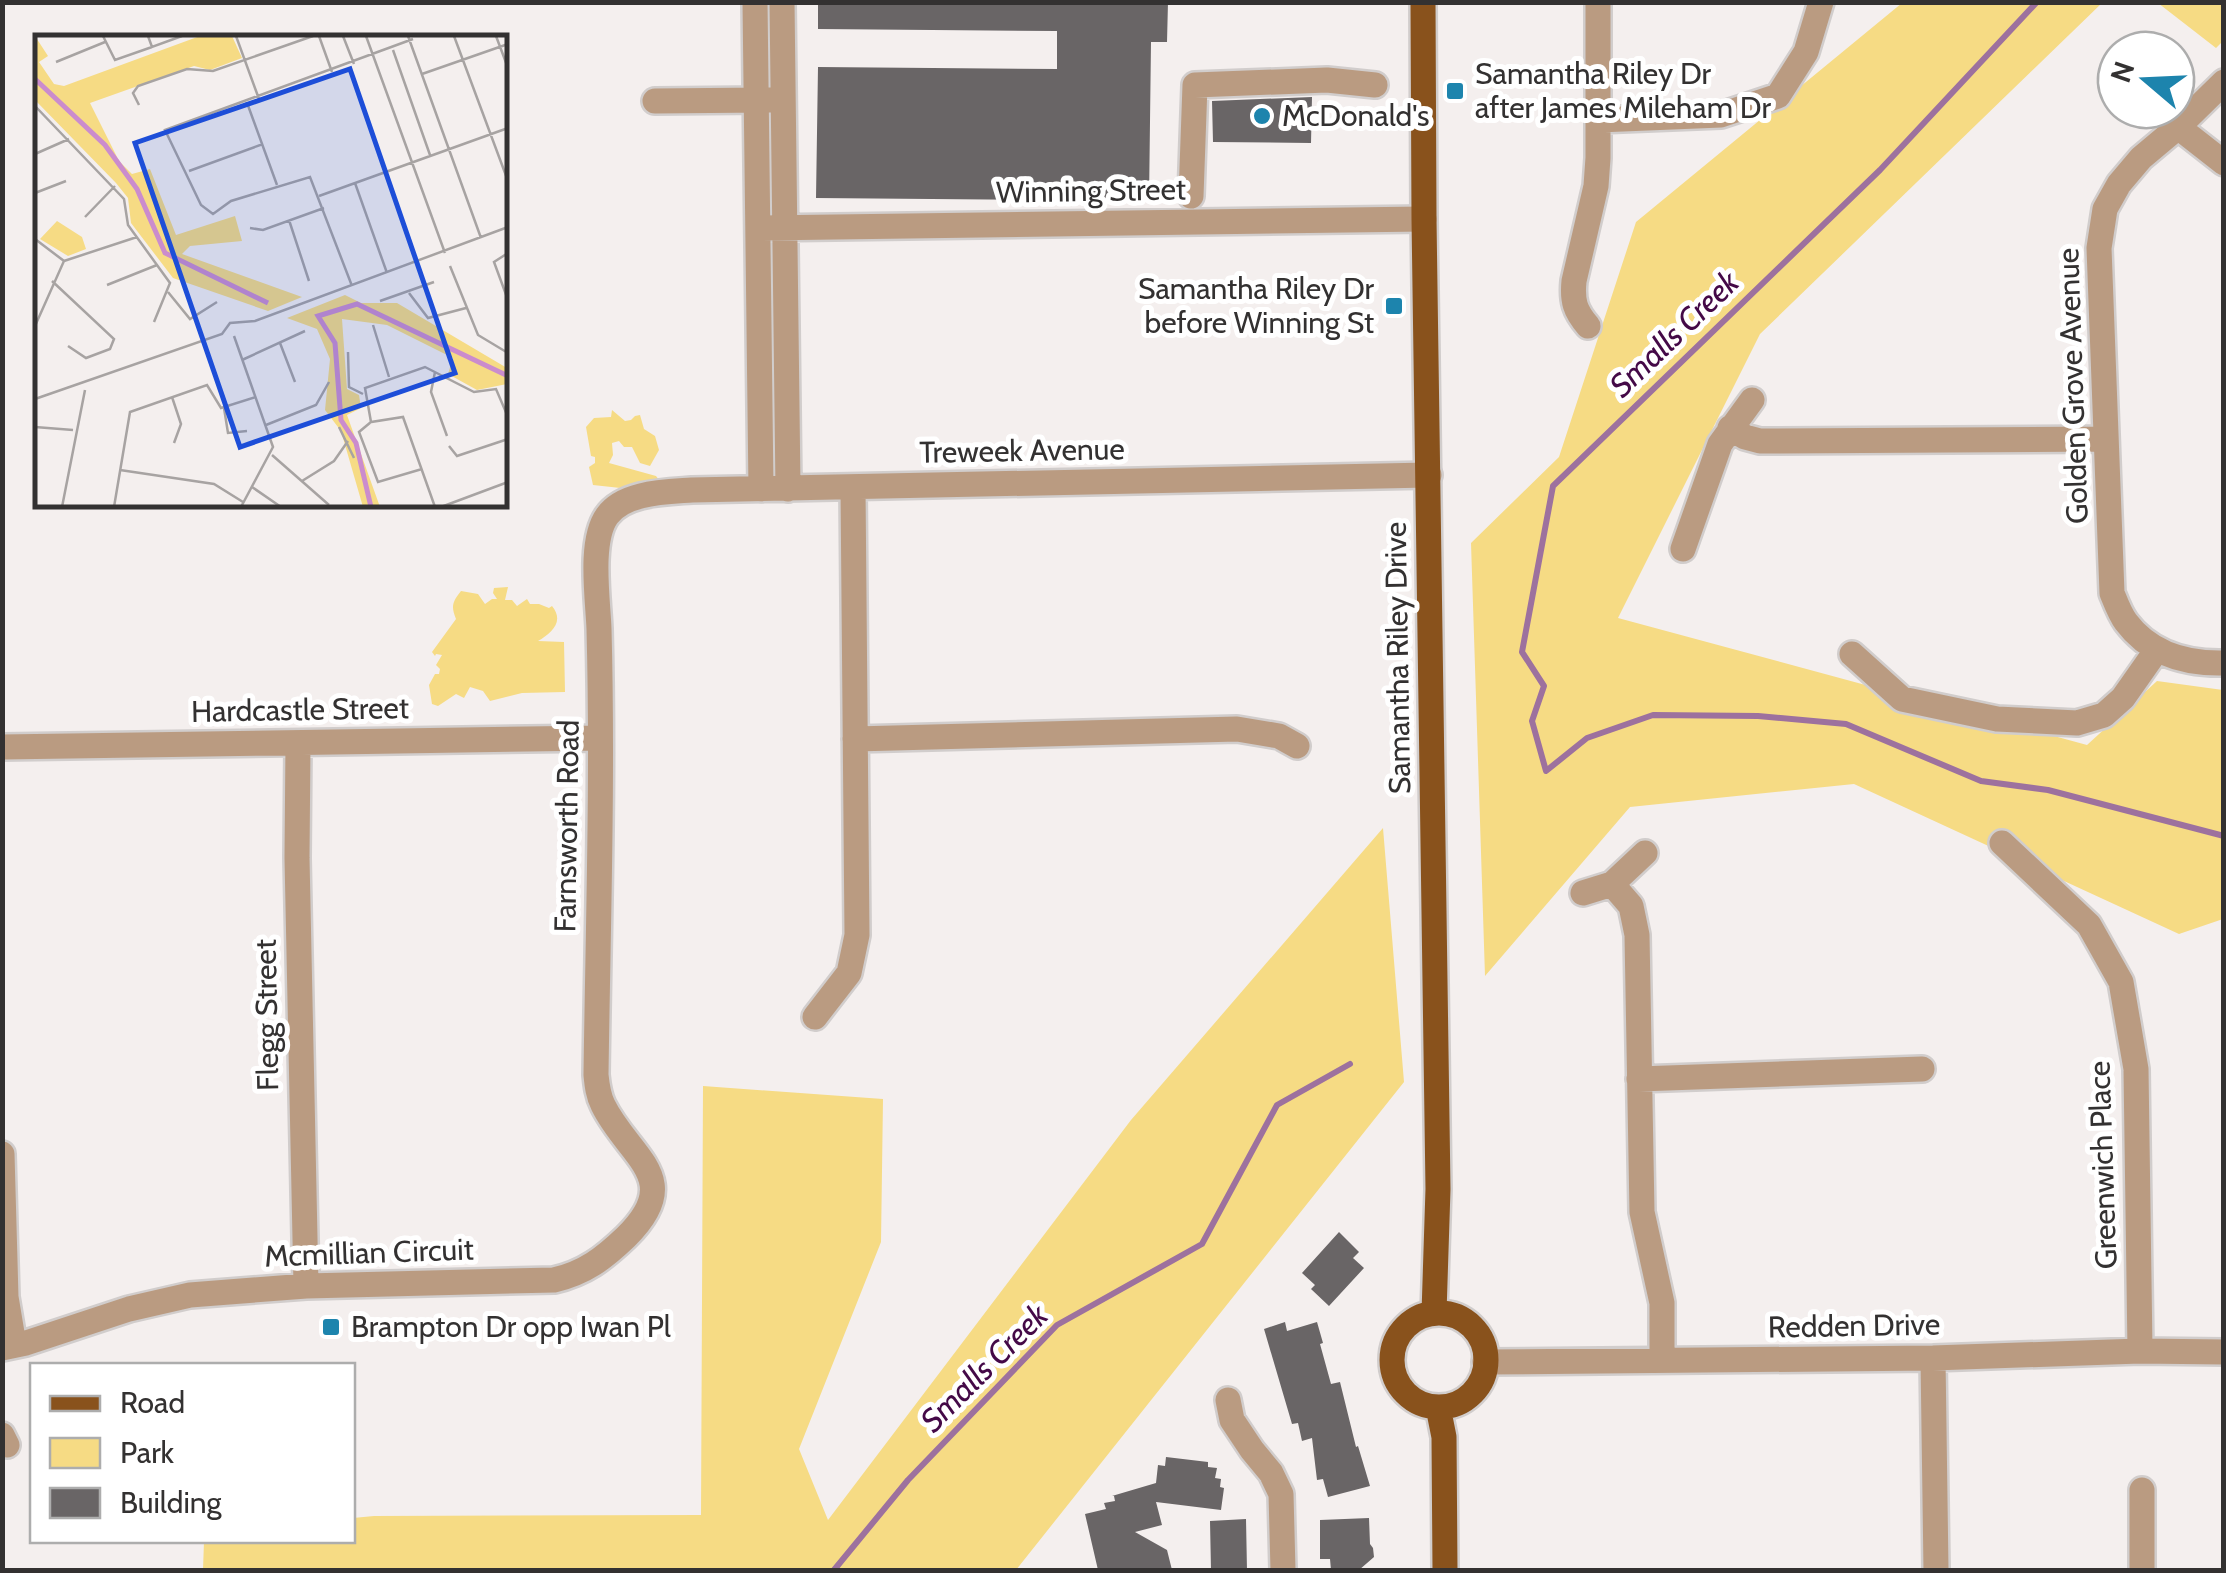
<svg xmlns="http://www.w3.org/2000/svg" width="2226" height="1573" viewBox="0 0 2226 1573" font-family="Cabin,sans-serif">
<style>
.green{fill:#f6db84}
.lines{fill:none;stroke-linecap:round;stroke-linejoin:round}
.stream{stroke:#9d719e;stroke-width:6}
.building{fill:#696566}
.minor-casing{stroke:#d1cdcc;stroke-width:30}
.major-casing{stroke:#d1cdcc;stroke-width:30}
.minor{stroke:#ba9b81;stroke-width:25}
.major{stroke:#89521c;stroke-width:25}
.poi-dot{fill:#1d84ad;stroke:#fff;stroke-width:4}
.labels{text-anchor:middle;stroke-width:10;stroke-linejoin:round;paint-order:stroke}
.poi-label{font-size:30px;fill:#333131;stroke:#fff;text-anchor:start}
.street-label{font-size:30px;fill:#333131;stroke:#fff}
.water-label{font-size:32px;font-style:italic;fill:#440947;stroke:#fff}
.inset-river{fill:none;stroke:#cb8ccd;stroke-width:5}
.inset-road{fill:none;stroke:#a7a3a2;stroke-width:2.5}
.view{fill:#1d4ed8;fill-opacity:0.15;stroke:#1d4ed8;stroke-width:5}
.inset-edge{fill:none;stroke:#333131;stroke-width:5}
</style>
<rect width="100%" height="100%" fill="#f4efee"/>
<!-- green -->
<path class="green" d="M1902,3H2102L1760,334L1618,618L2087,745L2157,681L2223,690V919L2179,934L1854,784L1630,807L1485,976L1471,543L1559,457L1636,222Z
M2158,3H2223V41L2216,48Z
M612,410L625,421L631,420L635,416L640,415L644,429L655,436L659,450L650,466L640,463L632,447H624L619,441L612,443L613,455L609,463L656,476L659,480L648,491L593,485L589,467L595,463V457L591,456L586,427L594,418L611,417Z
M508,587L505,600H512L517,606L527,599L530,604H539L549,608L552,606C565,622 551,633 538,641L564,642L565,692L522,693L490,701L483,691L470,687L464,698L456,694L438,706L432,704L429,685L435,674H439L440,669L436,665L442,655L436,654L435,656L432,652L456,619C451,607 452,602 461,591L478,594L485,604L492,599H497L493,593L494,588Z
M1383,828L1404,1082L1016,1570H203L204,1541L352,1540L353,1518L374,1516L701,1515L703,1086L883,1099L881,1242L799,1449L828,1520L1131,1120Z"/>
<g class="lines">
<!-- stream -->
<path class="stream" d="M2037,2L1880,170L1553,486L1522,652L1544,686L1532,721L1546,771L1587,738L1653,715L1758,716L1846,724L1981,781L2048,790L2224,836
M834,1570L908,1480L1057,1325L1202,1244L1277,1105L1350,1064"/>
</g>
<!-- building -->
<path class="building" d="M818,2H1168L1167,42H1151L1149,201L816,198L818,67L1057,69V31L818,29Z
M1312,97L1311,143L1213,142L1212,101Z
M1339,1232L1359,1252L1353,1258L1364,1268L1329,1306L1311,1289L1315,1285L1302,1273Z
M1285,1322L1287,1331L1317,1322L1323,1343L1320,1344L1331,1384L1340,1382L1356,1447L1358,1446L1370,1486L1328,1497L1323,1479L1317,1480L1312,1438L1302,1441L1298,1423L1292,1424L1264,1329Z
M1166,1457L1208,1462V1467L1217,1468L1215,1478L1221,1479L1220,1487L1224,1488L1221,1510L1156,1502L1162,1525L1135,1532L1167,1550L1172,1570H1098L1085,1514L1106,1509L1104,1503L1115,1501L1114,1496H1112L1156,1483L1158,1465L1165,1466Z
M1369,1518L1370,1544L1373,1548L1374,1557L1359,1570H1331L1330,1559H1320V1520Z
M1246,1519L1247,1570H1211L1210,1521Z"/>
<g class="lines">
<defs>
<path id="minor" d="M755,2L761,489
M782,2L788,489
M2224,82L2178,127L2141,158L2119,184L2105,209L2099,248L2112,593C2116,603 2120,614 2126,622C2150,654 2185,664 2224,663
M655,101L774,100
M1598,120L1721,115L1778,96L1806,52L1821,2
M2178,127L2224,163
M1191,196L1195,85L1327,80L1375,85
M758,228L1424,219
M1588,326C1575,311 1572,301 1574,281L1596,186L1598,158V2
M1730,428L1745,437L1760,441L2105,439
M1683,549L1720,444L1752,400
M1852,654L1902,699L1997,719L2077,723L2104,715L2123,698L2156,651
M855,739L1237,729L1279,736L1297,746
M298,743L297,858L306,1286
M2,747L599,738
M2002,843L2089,925L2121,982L2136,1069L2140,1351
M1612,884L1631,906L1637,935L1642,1212L1662,1303V1360
M1583,893L1612,884L1645,853
M815,1017L849,973L857,935L853,487
M1639,1079L1922,1069
M2,1154L6,1297L14,1345
M2,1348L26,1343L129,1309L190,1295L306,1286L554,1280C585,1273 604,1258 626,1237C686,1178 629,1158 603,1105C598,1095 597,1085 596,1075C598,926 603,778 599,629C598,600 589,541 607,516C624,492 666,492 692,490L1429,475
M1933,1358L1936,1570
M1485,1362L1933,1358L2140,1351L2224,1352
M1228,1400L1232,1420L1252,1450L1271,1473L1281,1494L1283,1570
M2,1435L7,1445
M2142,1490V1570"/>
<path id="major" d="M1423,2L1424,219L1438,1189L1434,1313
M1392 1360a47 47 0 1 1 94 0a47 47 0 1 1-94 0Z
M1438,1407L1444,1437L1445,1570"/>
</defs>
<!-- minor casing -->
<use href="#minor" class="minor-casing"/>
<!-- major casing -->
<use href="#major" class="major-casing"/>
<!-- minor -->
<use href="#minor" class="minor"/>
<!-- major -->
<use href="#major" class="major"/>
</g>
<!-- markers -->
<g class="poi-dot">
<rect x="1445" y="81" width="20" height="20" rx="5"/>
<circle cx="1262" cy="116" r="10"/>
<rect x="1384" y="296" width="20" height="20" rx="5"/>
<rect x="321" y="1317" width="20" height="20" rx="5"/>
</g>
<g class="labels">
<!-- poi labels -->
<g class="poi-label">
<text x="1475" y="84">Samantha Riley Dr<tspan x="1475" dy="34">after James Mileham Dr</tspan></text>
<text x="1282" y="126">McDonald's</text>
<text x="1374" y="299" text-anchor="end">Samantha Riley Dr<tspan x="1374" dy="34">before Winning St</tspan></text>
<text x="351" y="1337">Brampton Dr opp Iwan Pl</text>
</g>
<!-- street labels -->
<g class="street-label">
<text transform="translate(1091 191) rotate(-1)" y="10">Winning Street</text>
<text transform="translate(2073 386) rotate(-92)" y="10">Golden Grove Avenue</text>
<text transform="translate(1022 451) rotate(-1)" y="10">Treweek Avenue</text>
<text transform="translate(1398 658) rotate(-91)" y="10">Samantha Riley Drive</text>
<text transform="translate(300 710) rotate(-1)" y="10">Hardcastle Street</text>
<text transform="translate(567 826) rotate(-89)" y="10">Farnsworth Road</text>
<text transform="translate(267 1015) rotate(-91)" y="10">Flegg Street</text>
<text transform="translate(2103 1165) rotate(-92)" y="10">Greenwich Place</text>
<text transform="translate(369 1253) rotate(-2)" y="10">Mcmillian Circuit</text>
<text transform="translate(1854 1326) rotate(-1)" y="10">Redden Drive</text>
</g>
<!-- water labels -->
<g class="water-label">
<text transform="translate(1674 334) rotate(-44)" y="11">Smalls Creek</text>
<text transform="translate(984 1368) rotate(-45)" y="11">Smalls Creek</text>
</g>
</g>
<!-- overview -->
<g transform="translate(35 35)">
<rect width="472" height="472" fill="#f4efee"/>
<path d="M0,1L13,21L4,27L19,49L29,51L165,1H197L207,23L175,35L159,31L55,68L84,126L97,139L115,134L141,200L200,181L207,206L155,211L147,219L267,262L233,276L138,243L96,188L93,163L81,148L0,65ZM22,186L47,202L51,214L33,221L5,204ZM310,260L326,268H362L472,333V349L442,355L413,339L418,323L352,290L307,284L312,354L324,360L326,373L312,380L345,472H328L306,396L290,375L295,324L282,294L252,283Z" fill="#f6db84"/>
<path class="inset-river" d="M0,44L70,110L102,154L130,218L233,268M336,472L321,408L306,385L300,308L283,281L322,269L473,341"/>
<path class="inset-road" d="M68,1L80,25L117,12M113,1L117,12L147,1M201,1L224,64M284,1L297,37M308,1L319,29M331,1L410,218M373,1L446,203M419,1L473,146M461,1L473,33M358,15L395,120M21,27L70,7M387,39L473,9M211,65L242,150M104,70L98,58L103,51L152,34L178,36L278,1M0,71L89,164L93,190L135,248L119,287M0,119L34,104M154,136L228,109M320,148L352,238M0,158L31,146M284,161L473,93M50,182L80,151M254,185L274,246M215,193L228,195L289,173M0,204L29,226L0,291M473,218L459,227L473,265M29,226L102,202M415,231L443,300L473,318M17,246L79,304L75,314L51,323L33,311M72,250L122,230M317,251L275,142L196,166L178,179L166,170L130,95L378,4M133,257L155,284L182,267M374,258L393,283L431,273M345,266L399,247M338,290L354,342M199,301L238,412L206,472M245,308L260,347M313,317L314,352L328,359M207,325L270,296M400,337L396,357L412,401M137,362L146,389L139,408M0,364L187,299L195,288L220,286L473,192M189,373L193,398L212,396M336,387L324,397L343,447L387,434M231,390L281,370L294,347M0,392L38,395M304,392L319,423M414,411L422,421L473,404M237,420L294,470M85,435L179,449L208,467M267,446L299,426L313,406M217,452L246,472M27,472L50,355M79,472L95,377L172,350L186,373L221,362M400,472L368,382L336,387L330,353L390,332L439,357L461,354L473,382M406,472L473,447"/>
<path class="view" d="M315,34L420,338L205,412L100,108Z"/>
<rect width="472" height="472" class="inset-edge"/>
</g>
<!-- border -->
<rect width="2226" height="1573" fill="none" stroke="#333131" stroke-width="10"/>
<!-- legend -->
<rect x="30" y="1363" width="325" height="180" fill="#ffffff" stroke="#adadad" stroke-width="2.5"/>
<rect x="50" y="1396" width="50" height="15" fill="#89521c" stroke="#adadad" stroke-width="2.5"/>
<text x="120" y="1413" font-size="30" fill="#333131">Road</text>
<rect x="50" y="1438" width="50" height="30" fill="#f6db84" stroke="#adadad" stroke-width="2.5"/>
<text x="120" y="1463" font-size="30" fill="#333131">Park</text>
<rect x="50" y="1488" width="50" height="30" fill="#696566" stroke="#adadad" stroke-width="2.5"/>
<text x="120" y="1513" font-size="30" fill="#333131">Building</text>
<!-- north arrow -->
<g transform="translate(2146 80) rotate(289)"><circle r="48" fill="#ffffff" stroke="#adadad" stroke-width="2.5"/>
<path d="M0-8L18 38L0 25L-18 38Z" fill="#1d84ad"/>
<text y="-15" font-size="28" font-weight="bold" text-anchor="middle" fill="#333131">N</text>
</g>
</svg>
